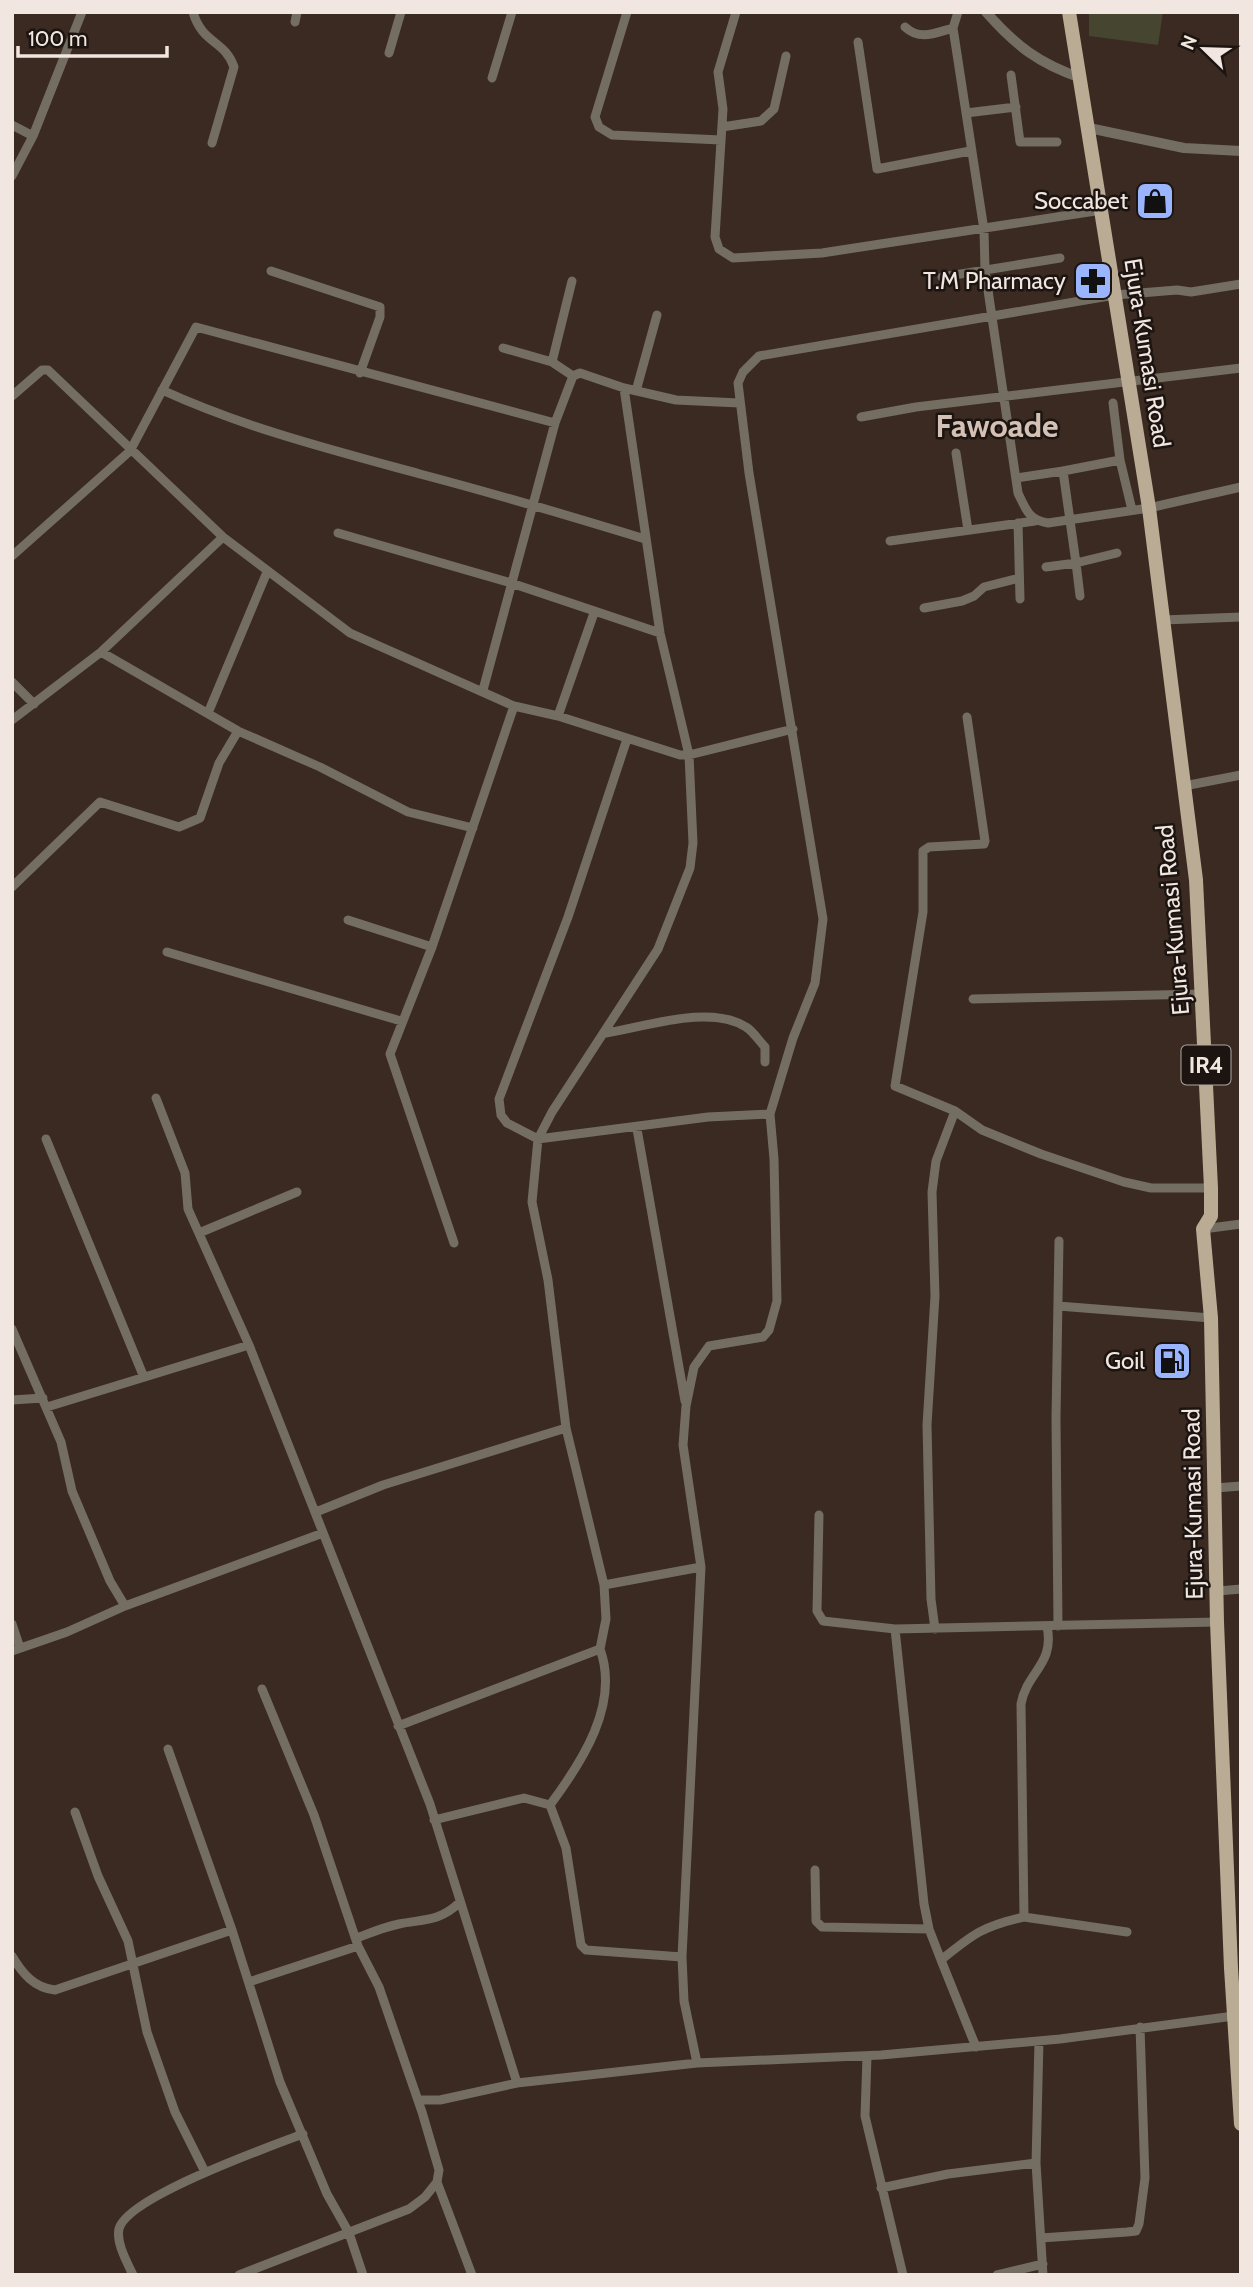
<svg xmlns="http://www.w3.org/2000/svg" width="1253" height="2287" viewBox="0 0 1253 2287" font-family="Cabin,sans-serif">
<style>
.garden{fill:#464530}
.lines{fill:none;stroke-linecap:round;stroke-linejoin:round}
.minor{stroke:#746d62;stroke-width:9}
.tertiary{stroke:#746d62;stroke-width:10}
.primary{stroke:#baab95;stroke-width:14}
.labels{text-anchor:middle;stroke-width:5;stroke-linejoin:round;paint-order:stroke}
.shield{fill:#1c1410;stroke:#b1a7a2;stroke-width:2}
.shield-label{font-size:23px;font-weight:bold;fill:#f1e6e0}
.poi-label{font-size:24px;fill:#f1e6e0;stroke:#1c1410;text-anchor:end}
.street-label{font-size:24px;fill:#f1e6e0;stroke:#1c1410}
.district-label{font-size:32px;font-weight:bold;fill:#d5c0b5;stroke:#1c1410}
</style>
<rect width="100%" height="100%" fill="#3a2a21"/>
<!-- garden -->
<path class="garden" d="M1089,12H1163L1158,45L1089,36Z"/>
<g class="lines">
<!-- minor -->
<path class="minor" d="M193,12C202,44 225,40 234,67L212,143
M627,12L595,117L599,127L612,135L721,140
M736,12L718,72L723,109L715,237L719,249L733,258L822,253L1102,210
M958,12L953,28L984,230L985,270L1018,493C1026,510 1029,520 1048,523L1149,508L1241,487
M295,22L297,12
M905,27C920,41 935,33 953,28
M858,42L877,169L970,151
M389,53L401,12
M1011,75L1020,142H1057
M492,78L512,12
M966,113L1016,107
M12,125L33,136
M722,127L761,121L774,109L786,56
M12,176L33,136L82,12
M271,271L380,307V317L360,373
M942,277L1060,258
M503,348L552,362L573,376
M552,362L572,281
M162,390C245,428 332,450 420,474C496,494 570,516 645,539
M636,391L657,315
M12,396L42,370H48L223,537L350,633L514,706L558,716L680,755H689L793,729
M1113,403L1120,460
M861,417L916,407L1241,368
M956,453L968,530
M1016,478L1063,471
M1018,523L1020,599
M338,533L511,583L660,633
M890,541L1035,521
M1117,553L1076,563L1063,471L1120,460L1132,510
M12,556L130,451L196,327L555,423
M1046,567L1076,563L1080,596
M924,608L962,601L974,596L984,587L1019,578
M1163,620L1241,617
M101,652L238,731L320,767L408,812L473,828
M12,682L34,704
M483,690L555,423L573,376L580,373L624,388L676,400L739,403
M208,713L267,572
M558,716L594,613
M967,717L985,841L984,844L929,847L923,851V912L895,1086L955,1111L982,1130L1041,1154L1124,1182L1151,1188H1211
M12,720L101,652L223,537
M627,739L568,917L499,1099L501,1115L507,1123L538,1139L708,1117L770,1114L793,1038L815,983L823,919L749,473L738,383L743,372L759,356L1115,295L1177,290L1191,292L1241,284
M1184,786L1241,775
M12,887L100,802L179,827L200,818L219,763L238,731
M348,920L432,947
M167,952L401,1021
M973,999L1203,994
M606,1033C645,1027 710,1004 746,1027C753,1031 759,1041 765,1047V1062
M156,1098L185,1173L188,1209L249,1345L430,1804L517,2083
M637,1129L685,1401
M46,1139L143,1375
M1203,1229L1241,1224
M199,1233L297,1192
M454,1243L390,1054L432,947L514,706
M1058,1306L1211,1318
M12,1329L61,1442L72,1491L110,1581L125,1606
M12,1400L43,1398
M47,1407L249,1345
M1215,1488L1241,1486
M316,1512L383,1485L566,1428
M819,1515L817,1611L823,1621L895,1629L1217,1622
M604,1585L566,1428L548,1280L532,1202L538,1139L552,1112L658,949L690,868L693,843L689,755L660,633L624,388
M1218,1591L1241,1589
M12,1624L20,1648
M1058,1626L1056,1418L1059,1241
M895,1629L924,1904L929,1929L941,1960C973,1934 983,1926 1024,1917L1021,1704C1027,1671 1055,1665 1047,1626
M935,1629L931,1599L927,1425L935,1296L932,1192L936,1161L955,1111
M12,1651L67,1632L125,1606L323,1533
M262,1689L314,1815L358,1946L379,1987L422,2112L439,2170L437,2182L472,2275
M398,1726L600,1649L606,1619L604,1585L701,1567
M168,1749L232,1930L280,2082L327,2194L349,2233L363,2275
M550,1805C582,1762 620,1704 600,1649
M75,1812L98,1876L128,1941L147,2032L175,2112L205,2172
M434,1820L524,1798L550,1805L566,1848L581,1945L586,1950L682,1957
M815,1870L816,1921L822,1927L929,1929
M1024,1917L1127,1932
M357,1938C370,1933 384,1927 399,1924C423,1919 439,1922 459,1903
M12,1956C22,1973 34,1988 55,1990L232,1930
M941,1960L976,2047
M249,1982L358,1946
M1039,2041L1036,2163L1043,2275
M867,2056L865,2116L903,2275
M697,2063L684,2001L682,1957L701,1567L683,1445L686,1406L694,1367L709,1346L763,1337L769,1330L777,1301L774,1159L770,1114
M418,2100H440L517,2083L697,2063L881,2055L1060,2039L1234,2016
M881,2188L948,2174L1036,2163
M1041,2238L1127,2232L1136,2231L1139,2224L1145,2178L1140,2027
M133,2275C127,2262 116,2243 119,2229C127,2197 271,2146 303,2134
M239,2275L409,2209L425,2197L437,2182
M997,2275L1043,2264"/>
<!-- tertiary -->
<path class="tertiary" d="M986,12C1016,46 1038,63 1081,78
M1089,128L1184,148L1241,151"/>
<!-- primary -->
<path class="primary" d="M1069,12L1149,508L1196,880L1211,1188V1216L1203,1229L1211,1318L1217,1622L1231,1968L1241,2124"/>
</g>
<!-- icons -->
<defs>
<symbol id="shop-square" viewBox="-11 -11 22 22"><rect x="-9" y="-9" width="18" height="18" rx="4" fill="#9ab5fd" stroke="#1c1410"/><path d="M-5-2.5h2.3a2.7 3.5 0 0 1 5.4 0H5L5.5 6h-11ZM-1.5-2.5h3a1.5 2.3 0 0 0-3 0Z" fill="#111"/></symbol>
<symbol id="pharmacy-square" viewBox="-11 -11 22 22"><rect x="-9" y="-9" width="18" height="18" rx="4" fill="#9ab5fd" stroke="#1c1410"/><path d="M-2-6h4v4h4v4h-4v4h-4v-4h-4v-4h4Z" fill="#111"/></symbol>
<symbol id="fuel-square" viewBox="-11 -11 22 22"><rect x="-9" y="-9" width="18" height="18" rx="4" fill="#9ab5fd" stroke="#1c1410"/><path d="M-5.5-6h7V0h2V4h1.3V-2.5L3-4.5l.8-.8L6-3V5H2.5V1h-1V6h-7ZM-4.2-4.7v3.2H.2V-4.7Z" fill="#111"/></symbol>
</defs>
<g fill-rule="evenodd">
<use href="#shop-square" x="1133" y="179" width="44" height="44"/>
<use href="#pharmacy-square" x="1071" y="259" width="44" height="44"/>
<use href="#fuel-square" x="1150" y="1339" width="44" height="44"/>
</g>
<g class="labels">
<!-- shield labels -->
<rect class="shield" x="1181.5" y="1045.5" width="49" height="39" rx="5"/>
<g class="shield-label">
<text x="1206" y="1073">IR4</text>
</g>
<!-- poi labels -->
<g class="poi-label">
<text x="1128" y="209">Soccabet</text>
<text x="1066" y="289">T.M Pharmacy</text>
<text x="1145" y="1369">Goil</text>
</g>
<!-- street labels -->
<g class="street-label">
<text transform="translate(1147 353) rotate(81)" y="8">Ejura-Kumasi Road</text>
<text transform="translate(1173 920) rotate(-95)" y="8">Ejura-Kumasi Road</text>
<text transform="translate(1193 1504) rotate(-91)" y="8">Ejura-Kumasi Road</text>
</g>
<!-- district labels -->
<g class="district-label">
<text x="997" y="437">Fawoade</text>
</g>
</g>
<!-- border -->
<rect width="1253" height="2287" fill="none" stroke="#f1e6e0" stroke-width="28"/>
<!-- north arrow -->
<g transform="translate(1204 49) rotate(293)" stroke="#1c1410" stroke-width="5" paint-order="stroke">
<path d="M0-5L12 26L0 18L-12 26Z" fill="#f1e6e0"/>
<text y="-10" font-size="19" font-weight="bold" text-anchor="middle" fill="#f1e6e0">N</text>
</g>
<!-- scale -->
<path d="M18 46v10h149v-10" fill="none" stroke="#f1e6e0" stroke-width="3.5"/>
<text x="28" y="46" font-size="21" fill="#f1e6e0" stroke="#1c1410" stroke-width="5" paint-order="stroke">100 m</text>
</svg>
